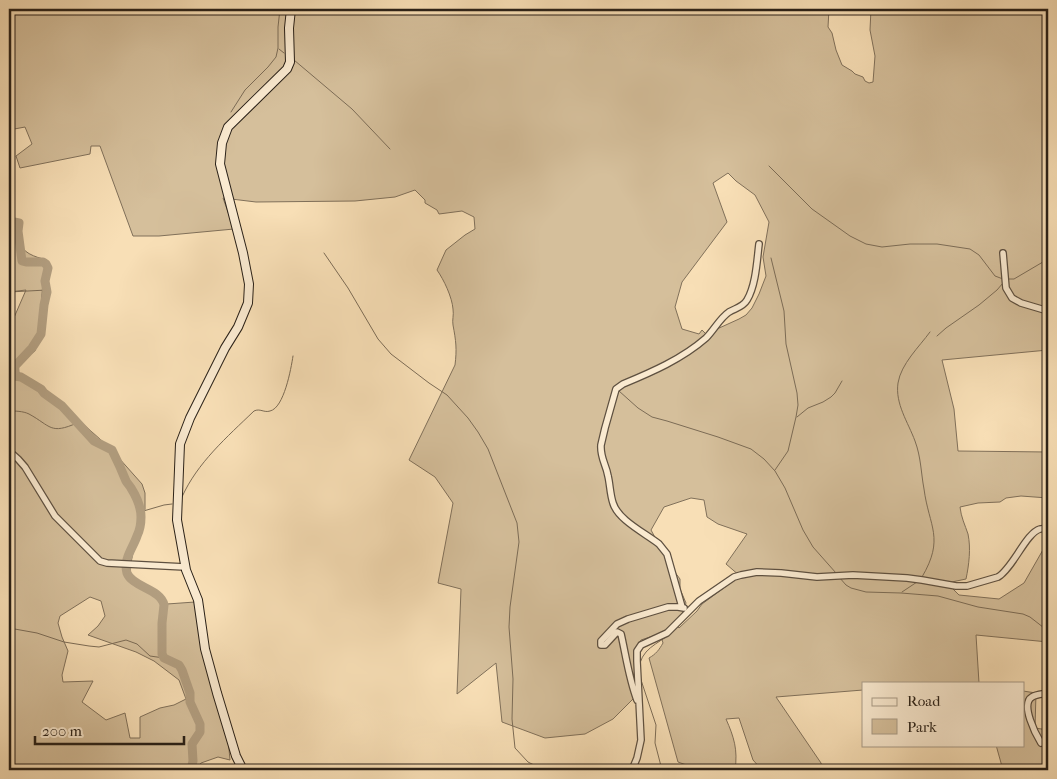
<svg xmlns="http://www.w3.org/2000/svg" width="1057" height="779" viewBox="0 0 1057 779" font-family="'IM FELL French Canon',serif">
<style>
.green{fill:#d5bf9b;stroke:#80705a;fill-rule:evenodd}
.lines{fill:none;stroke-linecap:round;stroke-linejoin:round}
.stream{stroke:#7c6c56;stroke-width:1}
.river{stroke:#b29e80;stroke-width:9}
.street-casing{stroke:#5e5040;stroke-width:8}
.secondary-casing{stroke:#2a2118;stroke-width:10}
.street{stroke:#faead0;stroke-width:5.5}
.secondary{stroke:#faead0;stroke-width:8}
</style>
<rect width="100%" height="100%" fill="#f8dfb6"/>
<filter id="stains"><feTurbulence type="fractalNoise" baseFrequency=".004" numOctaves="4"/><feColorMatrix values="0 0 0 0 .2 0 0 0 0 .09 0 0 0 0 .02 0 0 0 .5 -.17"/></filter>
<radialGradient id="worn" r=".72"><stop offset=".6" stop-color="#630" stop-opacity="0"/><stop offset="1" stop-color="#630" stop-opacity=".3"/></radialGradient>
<!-- green -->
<path class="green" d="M9,9H829L828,27L832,33L836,50L842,65L852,71L855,74L863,77L865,81L869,83L873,82L875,56L870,30L871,9H1048V350L942,360L954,409L958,451L1048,452V498L1021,496L1006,498L1000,502L978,503L960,507C961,517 965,525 968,534C971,548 969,565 966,579L947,583L959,595L999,599L1024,583L1044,548L1048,552V642L976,635L979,683H863V690L776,697L821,763L823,770H762L753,760L739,718L726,719C734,737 738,750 735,770C714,770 698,770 678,762L649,658C656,654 659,650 663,643L661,636L656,635L641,640L636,648V696L613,719L585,734L545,738L502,722L496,663L457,694L461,589L438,583L453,503L435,477L409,460L455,365C457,349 456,341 453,325C452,320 454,315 453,309C452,297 444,280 437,270L446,250L465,235L475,229L474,217L462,211L439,214L437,210L425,203V200L415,190L395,197L355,201L256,202L223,198L234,229L159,236H133L100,146H91L90,154L20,168L16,156L32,144L25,127L9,130ZM728,173L736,181L755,195L769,222L763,257L766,276L759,294L752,308L746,315L739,319L706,334L702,330L699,334L682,329L675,307L682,282L727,222L713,183ZM691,498L704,500L707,517L718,524L747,534L726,564L740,576L702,604L697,611L679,628L676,624L682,614L686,603L680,589V579L671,567L651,530L664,507Z
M9,218L19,222C19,227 17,233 18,239C21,253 35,257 47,260L49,265L44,270L39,331L35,351L18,363L19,373L46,391L110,448L142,484L145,493V509L141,527L136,537L130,568L131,577L167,604L195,602L227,727L230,760L218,757L201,763L196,770H131L125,767L123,770H9V329L26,290L9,292ZM90,597L101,601L105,616L98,626L88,635L136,652L154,661L179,680L186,699L174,705L160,708L140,717V738H130L125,713L106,720L82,702L93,681L63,682L62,675L68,651L62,637L58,623L60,616Z
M1023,691L1036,693L1035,728L1048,730V770H1003L996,745H1023Z"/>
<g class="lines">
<!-- stream -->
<path class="stream" d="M279,49L284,53
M294,60L352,109L390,149
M231,112L245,90L268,67L276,57L278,48V27L280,9
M769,166L812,209L850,236L866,244L882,247L910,244H937L970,249L979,255L995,276L1003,279
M324,253L348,288L378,339L391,354L429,383L447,395L468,418L478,432L488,449L517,523L519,542L510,607L509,627L513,679L512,719L515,748L528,762L544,770
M771,258L784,311L786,344L797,393L798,405L796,417L788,451L775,470
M1006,279H1014L1048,259
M9,292L47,290
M937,336L946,328L979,305L997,290L1003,283
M619,391L638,408L652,417L667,421L718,437L751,449L764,459L775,471L785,488L803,530L813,547L836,573
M9,411C15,411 23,411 29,414C51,426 50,435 77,423
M797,417L808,408L823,402L831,397L835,393L842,381
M182,497C197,463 227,437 254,411C260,408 264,413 270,411C284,408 291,369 293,356
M140,512L164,505L172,504
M839,577L846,585L851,588L866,592L901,593L938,596L978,607L1023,614L1030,617L1048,631
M922,577C945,538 929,527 924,489C921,473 921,457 915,441C908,422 895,404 898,383C901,364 919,347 930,332
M902,592L917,582
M9,628L37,633L64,642L89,646L99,647L126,640L137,644L150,656L164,658
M640,663C645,645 664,642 675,629
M640,677L656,725L655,743L662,770"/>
<!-- river -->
<path class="river" d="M9,221L19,223L18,231L22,261L26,262H43L46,264L48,268L45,281L47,292L44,305L41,334L32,348L15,366L14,376L21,377L41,389L44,393L62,406L94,441L112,450C117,460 122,471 126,481C127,483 130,486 131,488C136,496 141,507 141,517C141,523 140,530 137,536C133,548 123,559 127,573C132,587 161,589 164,605L162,623V654L164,658L179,665L182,670L190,693V702L200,724V732L192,744L193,761L191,770"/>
<defs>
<path id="street" d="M1003,253L1006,288L1012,298L1021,303L1048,311
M9,451L18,459L25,467L55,516L100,561L107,563L185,567
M682,607L667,554L659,544C645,533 618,520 613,503C610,494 610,484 608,476C606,464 600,458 601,445L605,428L616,389L623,384C652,372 682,359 706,338C714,330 720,318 729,312C736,308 743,307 747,300C756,285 757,260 759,244
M637,700C629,679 626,656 621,634L617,632L605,645H601V641L617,624L628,619L668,607H678L684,608
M1041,743C1036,735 1020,704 1032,697C1036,694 1044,694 1048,693
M632,770L637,758L641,740L637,661V651L641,645L667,633L699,601L734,577L741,575L757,572L781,573L817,577L853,575L907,578L922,580L956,586H967L998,577C1013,568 1026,533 1040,529C1043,528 1045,529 1048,530"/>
<path id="secondary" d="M243,770L236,756L217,693L205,649L198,600L186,570L177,520L180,444L190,418L225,348L238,327L248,303L249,284L243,253L220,164L222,143L228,127L287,69L290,62L289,28L291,9"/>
</defs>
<!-- street casing -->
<use href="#street" class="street-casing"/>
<!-- secondary casing -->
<use href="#secondary" class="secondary-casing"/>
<!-- street -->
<use href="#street" class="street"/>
<!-- secondary -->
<use href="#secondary" class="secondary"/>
</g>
<!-- margin -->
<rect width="1057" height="779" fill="none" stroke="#f8dfb6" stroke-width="30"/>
<rect x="10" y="10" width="1037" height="759" fill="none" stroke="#2a2118" stroke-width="2.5"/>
<rect x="15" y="15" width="1027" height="749" fill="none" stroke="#2a2118"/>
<!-- legend -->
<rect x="862" y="682" width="162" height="65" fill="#faead0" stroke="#a79a86"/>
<rect x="872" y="698" width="25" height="8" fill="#faead0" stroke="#a79a86"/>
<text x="907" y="706" font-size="15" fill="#2a2118">Road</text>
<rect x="872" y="719" width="25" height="15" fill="#d5bf9b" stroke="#a79a86"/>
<text x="907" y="732" font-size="15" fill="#2a2118">Park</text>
<!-- scale -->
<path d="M35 736v8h149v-8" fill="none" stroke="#2a2118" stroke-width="2.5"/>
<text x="42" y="736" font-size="15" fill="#2a2118" stroke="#faead0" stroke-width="4" paint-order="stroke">200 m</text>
<rect width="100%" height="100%" filter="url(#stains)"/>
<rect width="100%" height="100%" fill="url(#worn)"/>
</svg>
